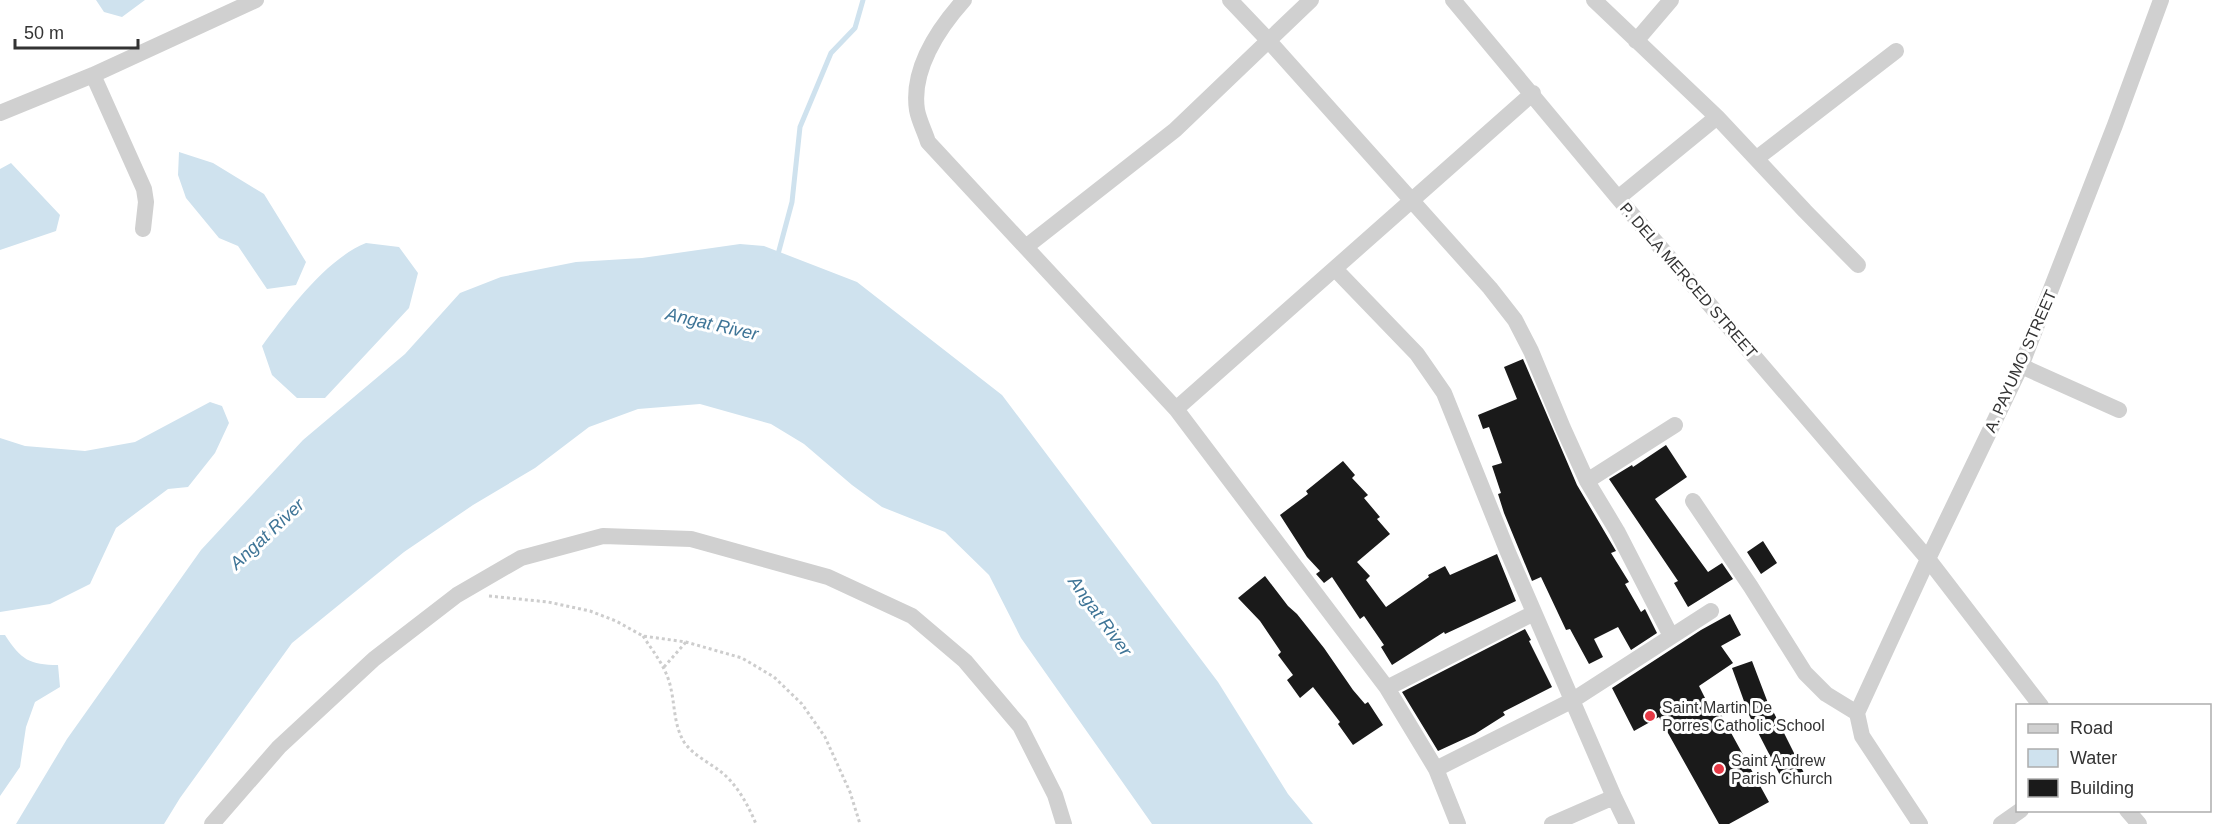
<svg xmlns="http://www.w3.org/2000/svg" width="2223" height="824" viewBox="0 0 2223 824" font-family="Helvetica,sans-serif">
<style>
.water{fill:#cfe2ee}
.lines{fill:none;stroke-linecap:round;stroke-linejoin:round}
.stream{stroke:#cfe2ee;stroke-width:5}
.building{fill:#1a1a1a}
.path{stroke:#cdcdcd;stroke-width:3;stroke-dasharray:3 3;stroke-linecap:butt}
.minor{stroke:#d0d0d0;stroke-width:16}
.poi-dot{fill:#e63946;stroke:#fff;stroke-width:2}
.labels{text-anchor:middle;stroke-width:6;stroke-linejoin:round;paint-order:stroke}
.street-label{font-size:16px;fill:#333;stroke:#fff}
.poi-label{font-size:16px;fill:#333;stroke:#fff;text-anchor:start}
.water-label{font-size:18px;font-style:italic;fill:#3f7597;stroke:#fff}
</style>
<rect width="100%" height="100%" fill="#fff"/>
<!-- water -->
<path class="water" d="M96,0H145L122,17L104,12Z
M179,152L213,163L264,194L306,262L296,285L267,289L238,246L219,238L186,198L178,175Z
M11,163L60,215L56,231L0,250V169Z
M366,243L399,247L418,273L409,308L325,398H297L272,375L262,346C287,312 326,259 366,243Z
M740,244L764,246L857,282L1002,395L1218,682L1288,794L1313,824H1152L1021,638L989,575L945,532L882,507L852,485L804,444L771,424L700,404L638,409L589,427L535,468L473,505L404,552L292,643L180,798L164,824H16L67,739L201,550L303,440L405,354L460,293L501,277L576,262L642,258Z
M210,402L222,406L229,423L215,453L188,487L168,489L116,528L90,584L50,604L0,612V438L25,446L85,451L135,442Z
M0,635H5C21,660 30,665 58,665L60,687L35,702L26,727L20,767L0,796Z"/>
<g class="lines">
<!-- stream -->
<path class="stream" d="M777,258L792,202L800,127L831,53L855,28L863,0"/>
</g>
<!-- building -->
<path class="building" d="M1523,359L1577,485L1616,551L1611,553L1629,582L1625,584L1641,612L1645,609L1657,633L1631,650L1618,627L1594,639L1603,657L1589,664L1570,629L1566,630L1541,577L1532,581L1504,513L1498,494L1501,493L1492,466L1502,463L1489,427L1483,429L1478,415L1517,399L1504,367Z
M1666,445L1687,477L1655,499L1708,572L1722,563L1733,579L1688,607L1674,583L1678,581L1609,479L1632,465L1633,467Z
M1343,461L1355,475L1352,478L1368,495L1364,498L1380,517L1377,519L1390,534L1357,562L1370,576L1366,580L1386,607L1429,577L1428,575L1445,566L1450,575L1497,554L1516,601L1445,634L1444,632L1392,665L1381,647L1384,645L1364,616L1360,619L1332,577L1324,583L1316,574L1320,571L1307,557L1280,515L1308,494L1306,491Z
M1763,541L1777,563L1761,574L1747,552Z
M1265,576L1288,606L1297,614L1324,648L1353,690L1365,704L1368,702L1383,725L1353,745L1338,724L1340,722L1313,687L1300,698L1287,680L1293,675L1278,655L1281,652L1260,621L1238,598Z
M1730,614L1741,635L1721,646L1733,663L1699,686L1712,712L1718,709L1769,802L1729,824H1719L1659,717L1634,731L1612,688L1701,630Z
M1525,629L1531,640L1529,641L1552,687L1503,712L1505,715L1475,734L1438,751L1402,692Z
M1752,661L1771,711H1773L1804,773L1784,783L1749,715L1732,668Z"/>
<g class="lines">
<!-- path -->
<path class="path" d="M489,596L548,602L590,611L616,621L643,636L686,642L742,658L774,677L802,704L825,737L850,792L860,824
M643,636C654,653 667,668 671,689C675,707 674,725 684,742C693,755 708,762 720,771C737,784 748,805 756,824
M664,667L686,642"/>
<!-- minor -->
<path class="minor" d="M964,0C938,29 911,70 917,110C919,121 925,132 928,142L1176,409L1387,688L1436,769L1458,824
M1230,0L1268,40L1490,288L1515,320L1531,351L1563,428L1587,481L1617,531L1671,636
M1453,0L1618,198L1928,559L2041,706
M1594,0L1717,117L1805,211L1858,265
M1636,41L1671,0
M93,75L144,189L146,202L143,229
M0,113L93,75L256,0
M1757,158L1896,51
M1618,198L1717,117
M1027,246L1175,130L1311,0
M1336,270L1417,354L1444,393L1507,550L1614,797L1627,824
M2021,366L2119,410
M1176,409L1533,93
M1587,481L1675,425
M1693,501L1751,587L1805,673L1826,694L1857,713L1862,736L1920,824
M1387,688L1534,613
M1857,713L1928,559L2021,366L2115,125L2161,0
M1436,769L1573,700L1711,611
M2127,810L2139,824
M212,824L279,747L374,659L457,595L521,558L603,536L691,539L828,577L912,616L965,661L1020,726L1055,795L1064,824
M1552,824L1614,797
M2001,824L2021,810"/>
</g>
<!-- markers -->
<g class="poi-dot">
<circle cx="1650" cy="716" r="6"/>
<circle cx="1719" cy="769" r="6"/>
</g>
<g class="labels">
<!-- street labels -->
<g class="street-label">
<text transform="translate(1689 280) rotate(49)" y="6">P. DELA MERCED STREET</text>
<text transform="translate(2020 361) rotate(-66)" y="6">A. PAYUMO STREET</text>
</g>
<!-- poi labels -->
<g class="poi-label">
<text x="1662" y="713">Saint Martin De<tspan x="1662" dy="18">Porres Catholic School</tspan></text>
<text x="1731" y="766">Saint Andrew<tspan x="1731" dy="18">Parish Church</tspan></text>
</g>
<!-- water labels -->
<g class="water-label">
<text transform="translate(712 324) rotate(13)" y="6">Angat River</text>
<text transform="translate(267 534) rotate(-43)" y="6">Angat River</text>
<text transform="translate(1100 616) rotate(54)" y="6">Angat River</text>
</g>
</g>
<!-- legend -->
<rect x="2016" y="704" width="195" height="108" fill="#ffffff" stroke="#adadad" stroke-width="1.5"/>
<rect x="2028" y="724" width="30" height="9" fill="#d0d0d0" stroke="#adadad" stroke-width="1.5"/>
<text x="2070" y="734" font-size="18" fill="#333333">Road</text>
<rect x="2028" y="749" width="30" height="18" fill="#cfe2ee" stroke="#adadad" stroke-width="1.5"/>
<text x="2070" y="764" font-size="18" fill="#333333">Water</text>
<rect x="2028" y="779" width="30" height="18" fill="#1a1a1a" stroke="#adadad" stroke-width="1.5"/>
<text x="2070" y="794" font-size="18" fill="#333333">Building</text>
<!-- scale -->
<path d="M15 39v9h123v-9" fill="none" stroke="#333333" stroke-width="3"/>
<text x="24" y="39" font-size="18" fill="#333333" stroke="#ffffff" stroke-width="4.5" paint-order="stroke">50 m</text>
</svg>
